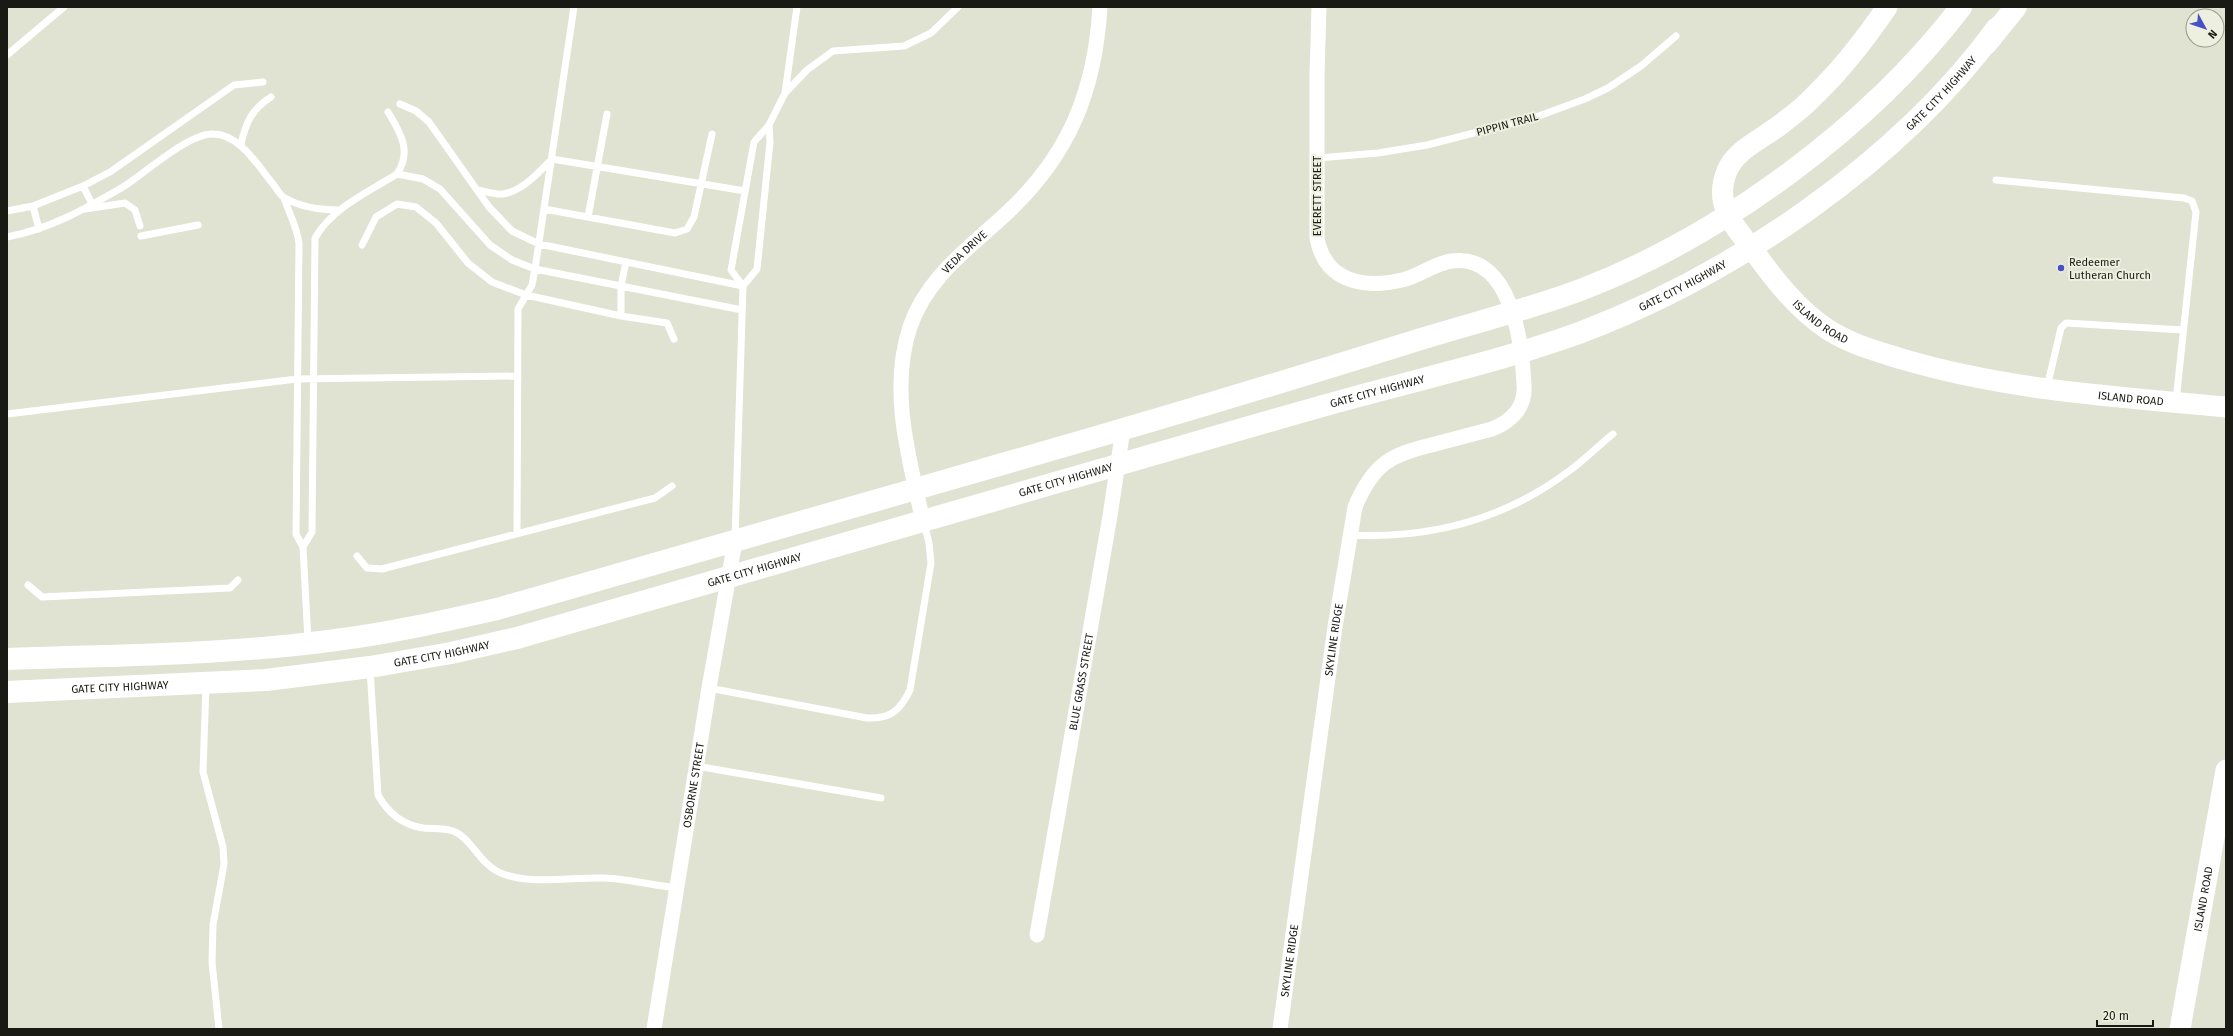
<svg xmlns="http://www.w3.org/2000/svg" width="2233" height="1036" viewBox="0 0 2233 1036" font-family="'Fira Sans',sans-serif">
<style>
.lines{fill:none;stroke-linecap:round;stroke-linejoin:round}
.lane{stroke:#fff;stroke-width:7}
.street{stroke:#fff;stroke-width:15}
.secondary{stroke:#fff;stroke-width:21}
.primary{stroke:#fff;stroke-width:22}
.highway{stroke:#fff;stroke-width:22}
.poi-dot{fill:#4651c6;stroke:#edefdf;stroke-width:1.5}
.labels{text-anchor:middle;stroke-width:4;stroke-linejoin:round;paint-order:stroke}
.street-label{font-size:11px;fill:#1a1a15;stroke:#edefdf}
.poi-label{font-size:11px;fill:#1a1a15;stroke:#edefdf;text-anchor:start}
</style>
<rect width="100%" height="100%" fill="#e0e2d2"/>
<g class="lines">
<!-- lane -->
<path class="lane" d="M7,55L64,7
M785,93L797,7
M400,104L416,111L429,122L489,207L512,231L539,244L743,286
M388,112C401,133 412,152 397,174
M241,144C246,122 252,109 271,97
M1318,158L1378,153L1427,145L1536,117L1585,99L1608,88L1641,66L1676,36
M1996,180L2184,198L2192,201L2196,212L2176,401
M83,186L92,204
M477,190C485,191 495,195 502,194C522,192 539,172 552,159L745,191
M284,198C289,213 297,227 299,243L296,534L303,547L308,641
M33,206L39,229
M85,209L125,203L135,210L140,226
M544,209L675,233L687,229L694,217L712,134
M7,211L33,206L83,186L110,172L234,85L263,82
M588,217L607,114
M141,236L198,225
M7,237C50,229 85,209 123,187C145,173 189,133 213,134C240,134 258,166 273,184C277,189 280,196 285,198C302,208 322,210 340,210
M362,245L376,217L397,204L416,207L436,223L468,263L492,282L526,295L621,316L667,323L674,339
M743,286L731,270L754,142L769,125L785,93L807,70L833,51L904,46L931,33L958,7
M621,316V286L626,262
M2047,387L2061,328L2066,323L2183,330
M7,414L297,379L518,376
M517,533L518,309L532,285L535,269L574,7
M1350,535C1431,539 1504,520 1569,471C1584,460 1598,446 1613,434
M735,539L743,286L757,269L770,142L769,125
M303,547L312,532L315,238C332,208 368,192 397,174L423,179L440,189L490,245L512,260L535,269L742,310
M357,556L367,568L382,569L655,498L672,486
M28,585L42,597L230,588L238,580
M370,669L378,795C388,813 403,825 423,828C434,829 443,828 453,831C472,838 479,865 503,874C532,885 573,877 604,878C628,879 652,885 676,888
M206,685L203,772L223,847L224,864L213,925L212,962L219,1029
M709,688L867,718C890,719 900,711 910,690L931,563L929,543L924,523
M696,766L881,798"/>
<!-- street -->
<g class="street">
<path id="s1" d="M923,521C909,459 889,390 910,327C927,276 972,246 1009,211C1070,153 1095,90 1100,7"/>
<path id="s2" d="M1037,935L1110,516L1123,429"/>
<path id="s3" d="M654,1029L709,688L735,541"/>
<path id="s4" d="M1280,1029L1335,627L1355,507C1374,462 1391,455 1435,444C1454,439 1473,434 1492,429C1512,421 1526,407 1524,384C1522,342 1511,253 1452,261C1435,263 1419,276 1402,280C1364,289 1325,282 1317,238V75L1319,7"/>
</g>
<!-- secondary -->
<g class="secondary">
<path id="s5" d="M1887,7C1866,38 1842,69 1815,95C1805,106 1792,116 1780,125C1762,139 1735,150 1727,171C1713,205 1734,225 1753,250C1774,279 1797,309 1827,329C1850,344 1876,351 1902,359C2006,390 2117,397 2226,407"/>
<path id="s6" d="M2180,1029L2226,770"/>
</g>
<!-- primary -->
<g class="primary">
<path d="M7,659C117,655 227,655 336,640C391,633 444,621 497,609C699,552 901,493 1103,435C1204,406 1305,375 1405,344C1464,325 1525,311 1583,289C1723,235 1870,126 1961,7"/>
<path id="s7" d="M7,692L266,680L370,667L451,653L517,638C724,579 931,518 1138,459C1212,438 1285,416 1359,396C1432,376 1507,359 1579,333C1733,275 1899,162 1997,28"/>
</g>
<!-- highway -->
<path class="highway" d="M1986,44L2016,7"/>
</g>
<!-- markers -->
<circle class="poi-dot" cx="2061" cy="268" r="4"/>
<g class="labels">
<!-- street labels -->
<g class="street-label">
<text dy="4" stroke="none"><textPath href="#s7" startOffset="2057">GATE CITY HIGHWAY</textPath></text>
<text transform="translate(1507 124) rotate(-15)" y="4">PIPPIN TRAIL</text>
<text transform="translate(1317 196) rotate(-90)" y="4">EVERETT STREET</text>
<text dy="4" stroke="none"><textPath href="#s1" startOffset="291">VEDA DRIVE</textPath></text>
<text dy="4" stroke="none"><textPath href="#s7" startOffset="1733">GATE CITY HIGHWAY</textPath></text>
<text dy="4" stroke="none"><textPath href="#s5" startOffset="419">ISLAND ROAD</textPath></text>
<text dy="4" stroke="none"><textPath href="#s7" startOffset="1409">GATE CITY HIGHWAY</textPath></text>
<text dy="4" stroke="none"><textPath href="#s5" startOffset="742">ISLAND ROAD</textPath></text>
<text dy="4" stroke="none"><textPath href="#s7" startOffset="1085">GATE CITY HIGHWAY</textPath></text>
<text dy="4" stroke="none"><textPath href="#s7" startOffset="761">GATE CITY HIGHWAY</textPath></text>
<text dy="4" stroke="none"><textPath href="#s4" startOffset="393">SKYLINE RIDGE</textPath></text>
<text dy="4" stroke="none"><textPath href="#s7" startOffset="437">GATE CITY HIGHWAY</textPath></text>
<text dy="4" stroke="none"><textPath href="#s2" startOffset="257">BLUE GRASS STREET</textPath></text>
<text dy="4" stroke="none"><textPath href="#s7" startOffset="113">GATE CITY HIGHWAY</textPath></text>
<text dy="4" stroke="none"><textPath href="#s3" startOffset="247">OSBORNE STREET</textPath></text>
<text dy="4" stroke="none"><textPath href="#s6" startOffset="132">ISLAND ROAD</textPath></text>
<text dy="4" stroke="none"><textPath href="#s4" startOffset="69">SKYLINE RIDGE</textPath></text>
</g>
<!-- poi labels -->
<g class="poi-label">
<text x="2069" y="266">Redeemer<tspan x="2069" dy="13">Lutheran Church</tspan></text>
</g>
</g>
<!-- border -->
<rect width="2233" height="1036" fill="none" stroke="#1a1a15" stroke-width="16"/>
<!-- north arrow -->
<g transform="translate(2205 28) rotate(130)"><circle r="19" fill="#edefdf" stroke="#999a8e"/>
<path d="M0-3L7 15L0 10L-7 15Z" fill="#4651c6"/>
<text y="-6" font-size="11" font-weight="bold" text-anchor="middle" fill="#1a1a15">N</text>
</g>
<!-- scale -->
<path d="M2097 1020v6h56v-6" fill="none" stroke="#1a1a15" stroke-width="2"/>
<text x="2103" y="1020" font-size="12" fill="#1a1a15" stroke="#edefdf" stroke-width="3" paint-order="stroke">20 m</text>
</svg>
